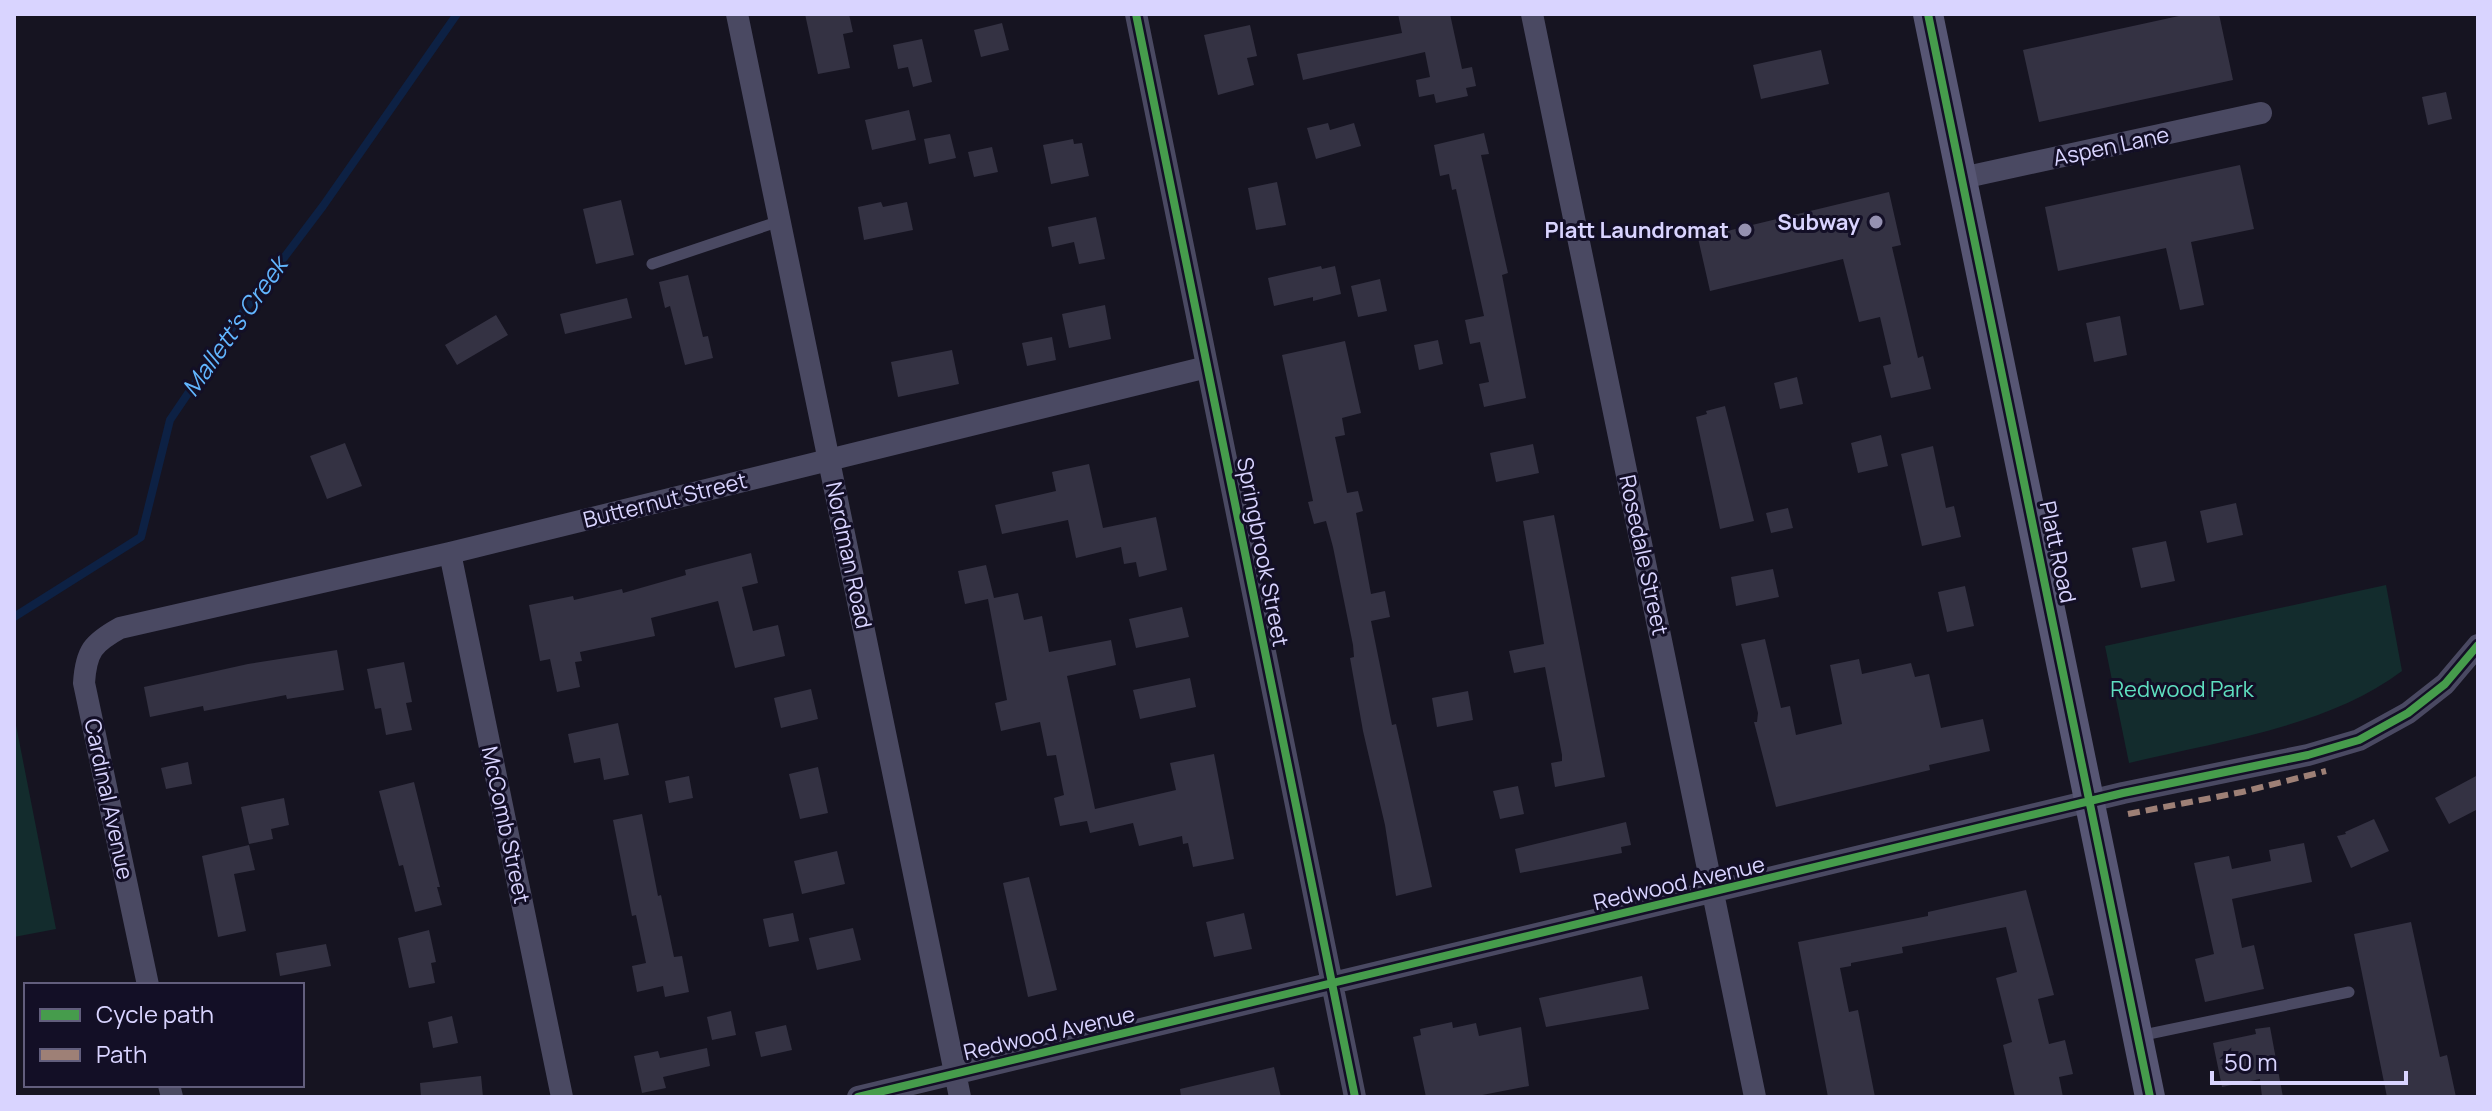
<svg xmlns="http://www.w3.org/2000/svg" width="2492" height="1111" viewBox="0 0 2492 1111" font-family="Manrope,sans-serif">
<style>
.green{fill:#132c2d}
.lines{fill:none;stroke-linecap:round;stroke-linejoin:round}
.stream{stroke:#0d2144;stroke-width:8}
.building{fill:#343243}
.service{stroke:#4a4962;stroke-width:11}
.minor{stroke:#4a4962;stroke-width:22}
.secondary{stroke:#575674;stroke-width:30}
.quiet{stroke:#9e8076;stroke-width:6;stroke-dasharray:12 6;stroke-linecap:butt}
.cycleway-casing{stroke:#130f26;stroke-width:13}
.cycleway{stroke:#469c4c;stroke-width:8}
.poi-dot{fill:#9591b1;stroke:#130f26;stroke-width:3}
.labels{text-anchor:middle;stroke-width:6;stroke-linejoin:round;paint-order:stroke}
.street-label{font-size:22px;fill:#d9d4ff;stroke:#130f26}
.poi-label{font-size:22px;font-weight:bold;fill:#d9d4ff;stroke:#130f26;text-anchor:end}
.park-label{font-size:22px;fill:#5fe0c0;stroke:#130f26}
.water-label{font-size:24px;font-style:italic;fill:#62b6ff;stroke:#130f26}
</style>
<rect width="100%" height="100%" fill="#161421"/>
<!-- green -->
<path class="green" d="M2386,585L2402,671C2328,727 2219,741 2129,763L2105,646Z
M14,715L56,929L14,937Z"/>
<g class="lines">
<!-- stream -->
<path class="stream" d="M14,617L141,537L170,420L243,312L323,206L457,14"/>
</g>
<!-- building -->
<path class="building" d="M805,14H849L853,32L843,34L850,68L818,74Z
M1398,14H1450L1462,69L1472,67L1476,86L1466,88L1468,96L1436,103L1434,94L1419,97L1416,80L1430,77L1425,52L1303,80L1297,54L1402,33Z
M2188,14H2219L2233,80L2039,122L2023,50Z
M1002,23L1009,50L981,57L974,30Z
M1250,25L1257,56L1247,58L1254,85L1218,95L1204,35Z
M922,39L932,82L913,87L908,67L898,69L893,45Z
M1821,50L1829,84L1761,99L1753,65Z
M2446,92L2452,119L2428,125L2422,97Z
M909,110L916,140L872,150L865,120Z
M1328,123L1330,130L1354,123L1361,146L1316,159L1307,128Z
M1484,133L1489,154L1481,155L1508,273L1502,275L1526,398L1484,407L1479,384L1489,382L1480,342L1470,344L1465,320L1484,316L1456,189L1452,190L1449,174L1440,176L1434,145Z
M950,134L956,158L929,164L924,139Z
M1073,139L1074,144L1082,143L1089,176L1051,184L1043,145Z
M992,147L998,172L974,177L968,152Z
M2240,165L2254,229L2191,242L2204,305L2180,310L2166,248L2058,271L2045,207Z
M1277,182L1286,225L1256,230L1248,188Z
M1889,192L1901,245L1892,247L1918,358L1923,356L1931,389L1891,398L1883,366L1891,364L1880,317L1859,322L1843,259L1710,291L1698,238Z
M621,200L634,255L596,264L583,209Z
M881,202L883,207L907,202L913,230L864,240L858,207Z
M1096,217L1105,259L1079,264L1074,242L1052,247L1048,227Z
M1321,266L1322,269L1335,266L1341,294L1313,301V297L1274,306L1268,278Z
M688,275L703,337L708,336L713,358L685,365L670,306L665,308L659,282Z
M1380,279L1387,311L1358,317L1351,286Z
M627,298L632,318L565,334L560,314Z
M1105,305L1111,339L1069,348L1062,314Z
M496,315L508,335L457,365L445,345Z
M2120,316L2127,355L2094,362L2086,323Z
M1052,337L1056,360L1027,366L1022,343Z
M1438,340L1443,364L1419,370L1414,345Z
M1345,341L1361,413L1342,418L1345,435L1335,437L1347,493L1358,491L1363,511L1356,513L1371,594L1385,591L1390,617L1371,621L1392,725L1396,724L1432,887L1396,896L1385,825L1363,731L1350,658L1354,657L1353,645L1333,547L1326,521L1314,524L1308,502L1313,501L1282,355Z
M952,350L959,384L898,397L891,362Z
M1797,377L1803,404L1780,409L1774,383Z
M1725,406L1754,521L1720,529L1696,417L1707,414L1706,411Z
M1881,435L1888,466L1858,473L1851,443Z
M345,443L362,486L327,499L310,456Z
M1533,444L1539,473L1496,482L1490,453Z
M1933,446L1946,508L1954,506L1961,537L1922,546L1901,454Z
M1089,464L1103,528L1156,517L1167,570L1139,577L1136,562L1124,564L1121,547L1076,558L1068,520L1002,534L995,505L1056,491L1052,472Z
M2236,503L2243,535L2207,543L2200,511Z
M1788,508L1793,528L1771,533L1766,513Z
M1554,515L1605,777L1555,787L1551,763L1562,761V755L1545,667L1514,673L1509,651L1544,644L1523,521Z
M2166,541L2175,581L2141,588L2132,548Z
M751,553L758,583L742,587L753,631L778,625L785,656L735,668L718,601L651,618L655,636L580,652L582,661L575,662L580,687L557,692L550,659L540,661L529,605L573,596L574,600L622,589L623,593L686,575L685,570Z
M986,565L994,598L1018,593L1024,620L1042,616L1049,652L1111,640L1116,665L1067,676L1095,809L1176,790L1170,763L1214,754L1234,859L1193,867L1188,843L1183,844L1182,836L1139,846L1133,823L1090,833L1087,821L1060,826L1054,798L1064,795L1056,755L1047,756L1040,722L1001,731L995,703L1007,700L988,599L965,604L958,571Z
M1773,569L1779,597L1736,606L1731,577Z
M1965,586L1974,626L1947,632L1938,592Z
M1182,607L1189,637L1136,648L1129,619Z
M1765,639L1781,708L1790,706L1796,735L1842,724L1830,665L1859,659L1862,674L1911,663L1915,677L1929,674L1941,728L1983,719L1990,751L1929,765L1930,770L1776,807L1754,722H1757L1758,713L1741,644Z
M337,650L344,690L287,699L286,695L204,711L203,706L150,717L144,687L248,664Z
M404,662L412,702L406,703L412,730L386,735L381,708L375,709L367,669Z
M1190,678L1196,707L1140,719L1133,690Z
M811,689L818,719L781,728L774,698Z
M1468,691L1473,720L1437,727L1432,698Z
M618,723L629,775L604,780L600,758L574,763L568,734Z
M188,762L192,784L166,789L161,768Z
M818,767L828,813L800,819L789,774Z
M2478,775V809L2449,824L2435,798Z
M689,776L693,798L669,803L665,781Z
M414,782L440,887H437L442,905L415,912L403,865L399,866L379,791Z
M1518,786L1524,814L1500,819L1493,791Z
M284,798L289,825L271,829L273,839L249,844L241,807Z
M642,814L658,896L661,895L674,957L682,956L689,992L665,997L663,986L637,992L632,966L646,963L636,915L632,916L613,820Z
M2374,819L2389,851L2351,868L2337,836L2346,834L2345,832Z
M1626,822L1631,845L1621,847L1622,853L1520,873L1515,849Z
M2304,843L2312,882L2232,899L2242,948L2254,945L2264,989L2205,1002L2195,959L2214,954L2194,863L2229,856L2232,869L2271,861L2269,850Z
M249,845L255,870L234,874L246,931L218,937L202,856Z
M837,851L845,884L802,894L794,861Z
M1029,877L1057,990L1028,997L1003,883Z
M2026,890L2054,995L2038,999L2049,1044L2065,1040L2073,1074L2059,1077L2063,1097H2015L2003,1045L2012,1042L1996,978L2017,972L2006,927L1902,947L1903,953L1851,963V966L1840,968L1849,1012L1858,1010L1875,1097H1828L1798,942L1928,916V912Z
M793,913L799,941L769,947L763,919Z
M1244,913L1252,949L1214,957L1206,922Z
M2411,922L2440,1057L2447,1055L2456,1097H2387L2354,934Z
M853,928L861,960L817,970L809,938Z
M429,930L436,962L431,963L435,983L409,988L398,938Z
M326,944L331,966L280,976L276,953Z
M1642,976L1649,1009L1546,1027L1539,998Z
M731,1011L736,1035L712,1040L707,1017Z
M452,1016L458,1043L433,1048L428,1022Z
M1452,1022L1453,1028L1476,1023L1479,1036L1521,1027L1529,1086L1472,1097H1426L1413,1037L1421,1035L1420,1029Z
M786,1025L792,1050L761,1057L755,1032Z
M2270,1027L2283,1097H2262L2260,1079L2222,1087L2213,1043L2256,1034L2255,1029Z
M707,1048L710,1066L663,1077L666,1088L642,1093L634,1056L658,1051L660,1058Z
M1274,1067L1281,1097H1181L1180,1089Z
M481,1076L483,1097H421L420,1083Z"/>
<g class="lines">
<!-- service -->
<path class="service" d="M652,264L780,221
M2139,1036L2349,992"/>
<!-- minor -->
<path class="minor" d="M737,14L960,1097
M1136,14L1355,1097
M1532,14L1755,1097
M1962,178L2261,113
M450,553L562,1097
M148,985L84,683C86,651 93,643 120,628L450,553L1207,367
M169,1085L172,1097
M858,1097L2123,793L2308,755L2359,740L2408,713L2445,684L2478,645"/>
<!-- secondary -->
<path class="secondary" d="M1928,14L2150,1097"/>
<!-- quiet -->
<path class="quiet" d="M2128,814L2242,792L2326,771"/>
<defs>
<path id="cycleway" d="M1136,14L1355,1097
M1928,14L2150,1097
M858,1097L2123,793L2308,755L2359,740L2408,713L2445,684L2478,645"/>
</defs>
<!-- cycleway casing -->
<use href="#cycleway" class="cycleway-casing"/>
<!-- cycleway -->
<use href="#cycleway" class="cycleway"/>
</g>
<!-- markers -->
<g class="poi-dot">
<circle cx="1876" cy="222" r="8"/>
<circle cx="1745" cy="230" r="8"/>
</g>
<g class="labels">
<!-- street labels -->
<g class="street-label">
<text transform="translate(2111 146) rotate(-12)" y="8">Aspen Lane</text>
<text transform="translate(665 500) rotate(-14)" y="8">Butternut Street</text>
<text transform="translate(1263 552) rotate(79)" y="8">Springbrook Street</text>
<text transform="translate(2058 552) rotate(78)" y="8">Platt Road</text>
<text transform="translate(849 555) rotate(78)" y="8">Nordman Road</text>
<text transform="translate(1644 555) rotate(78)" y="8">Rosedale Street</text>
<text transform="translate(109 799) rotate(78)" y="8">Cardinal Avenue</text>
<text transform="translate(506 825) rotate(78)" y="8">McComb Street</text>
<text transform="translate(1679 883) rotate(-13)" y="8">Redwood Avenue</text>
<text transform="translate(1049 1033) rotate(-13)" y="8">Redwood Avenue</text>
</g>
<!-- poi labels -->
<g class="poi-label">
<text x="1860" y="230">Subway</text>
<text x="1729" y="238">Platt Laundromat</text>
</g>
<!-- park labels -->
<g class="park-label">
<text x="2182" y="697">Redwood Park</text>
</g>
<!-- water labels -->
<g class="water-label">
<text transform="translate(235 327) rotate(-55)" y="8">Mallett's Creek</text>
</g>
</g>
<!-- border -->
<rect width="2492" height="1111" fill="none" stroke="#d9d4ff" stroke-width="32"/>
<!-- legend -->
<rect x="24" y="983" width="280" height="104" fill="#130f26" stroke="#625e7d" stroke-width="2"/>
<rect x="40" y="1009" width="40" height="12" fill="#469c4c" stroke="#625e7d" stroke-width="2"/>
<text x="96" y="1023" font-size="24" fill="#d9d4ff">Cycle path</text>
<rect x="40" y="1049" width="40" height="12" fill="#9e8076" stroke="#625e7d" stroke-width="2"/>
<text x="96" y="1063" font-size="24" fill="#d9d4ff">Path</text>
<!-- scale -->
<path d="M2212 1071v12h194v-12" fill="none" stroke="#d9d4ff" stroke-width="4"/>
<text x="2224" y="1071" font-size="24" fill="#d9d4ff" stroke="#130f26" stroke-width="6" paint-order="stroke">50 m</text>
</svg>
